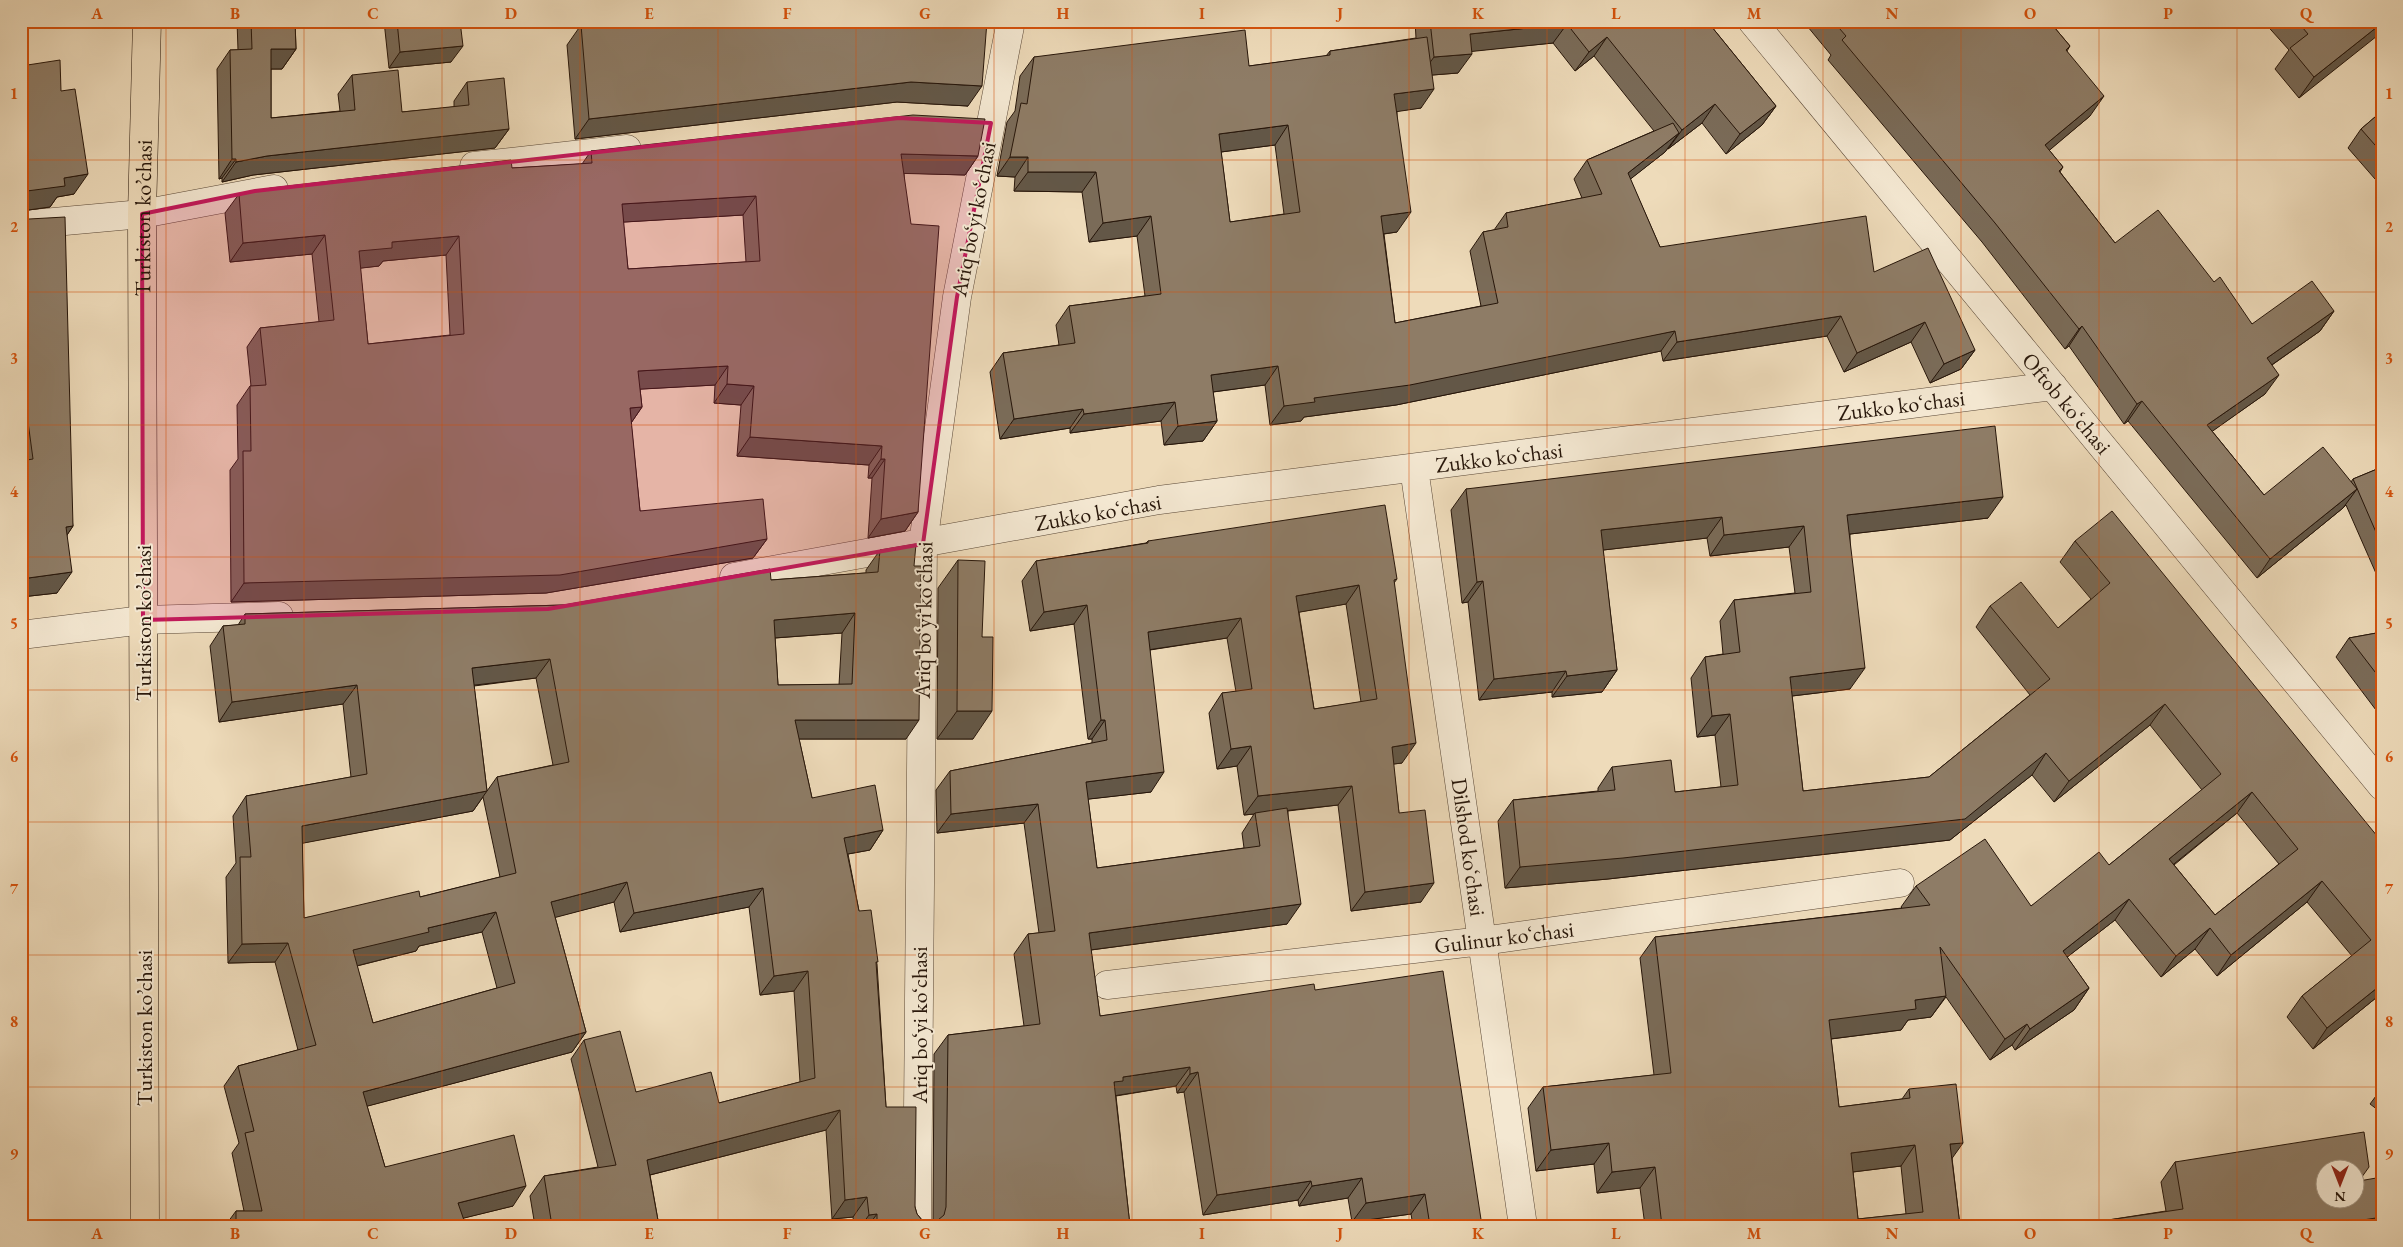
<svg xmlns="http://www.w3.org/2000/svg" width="2403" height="1247" viewBox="0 0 2403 1247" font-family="'EB Garamond',serif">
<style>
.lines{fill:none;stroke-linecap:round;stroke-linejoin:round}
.minor-casing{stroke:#594736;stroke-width:29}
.major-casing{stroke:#27160a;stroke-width:29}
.minor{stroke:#f4e8d2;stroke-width:28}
.major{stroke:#eedbba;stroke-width:28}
.wall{fill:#7a6b58;stroke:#27160a;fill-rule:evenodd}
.shaded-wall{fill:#635747;stroke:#27160a}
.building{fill:#8e7c66;stroke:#27160a;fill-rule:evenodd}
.marked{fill:#c2185b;fill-opacity:0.2;stroke:#c2185b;stroke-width:4;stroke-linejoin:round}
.grid{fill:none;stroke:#d5520c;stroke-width:1;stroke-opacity:0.55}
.labels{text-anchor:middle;stroke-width:4;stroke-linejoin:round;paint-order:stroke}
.street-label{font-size:22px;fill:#27160a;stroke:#f4e8d2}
.neatline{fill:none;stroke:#d5520c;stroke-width:2}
.grid-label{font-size:16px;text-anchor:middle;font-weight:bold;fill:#d5520c}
</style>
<rect width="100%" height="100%" fill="#eedbba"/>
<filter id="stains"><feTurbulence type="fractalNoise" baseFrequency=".004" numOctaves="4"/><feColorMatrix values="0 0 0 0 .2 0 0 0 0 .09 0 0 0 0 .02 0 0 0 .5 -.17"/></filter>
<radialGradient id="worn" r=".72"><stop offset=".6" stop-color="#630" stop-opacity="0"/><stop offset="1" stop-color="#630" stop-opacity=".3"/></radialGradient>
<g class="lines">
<defs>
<path id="minor" d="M1752,21L2382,786
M474,166L627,149
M21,225L142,214L274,189
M1414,468L1523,1226
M734,577L1159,500L2053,386
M21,635L143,620L279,616
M1107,985L1482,941L1900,883
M917,1226L923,544L957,297L1011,21"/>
<g id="major">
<path id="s1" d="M145,1226L142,214L147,21"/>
</g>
</defs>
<!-- minor casing -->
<use href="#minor" class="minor-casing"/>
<!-- major casing -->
<use href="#major" class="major-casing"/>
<!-- minor -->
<use href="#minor" class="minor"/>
<!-- major -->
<use href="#major" class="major"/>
</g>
<!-- wall -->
<path class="wall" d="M237,21H295L296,49L282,69H271V118L340,111L338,94L352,75L402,112L454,107V101L467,82L509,129L495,148L253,175L222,182V178L219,179L217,69L230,50H238Z
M384,21H460L451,62L389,68Z
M1415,21H1707L1776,106L1762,125L1726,154L1702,123L1668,149V148L1665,152L1630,179L1660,247L1874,272L1975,350L1961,369L1930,383L1911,342L1844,372L1827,336L1663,361L1661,351L1396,405L1304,417L1301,421L1270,425L1265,385L1213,392L1217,421L1203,441L1164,445L1161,421L1070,433V428L1000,439L990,372L1003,353L1059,345L1056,325L1069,306L1145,296L1137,236L1089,242L1082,192L1014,191L1015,177L997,176L1007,122L1015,111L1020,76L1034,57L1249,66L1326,56L1330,51L1416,38ZM1553,43L1575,71L1594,56L1654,131L1587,160L1574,179L1582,198L1506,213L1494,230L1483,232L1470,251L1481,306L1395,323L1384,234L1397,232V111L1421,108L1432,75L1458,73L1471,51ZM1275,145L1284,214L1230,222L1221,152Z
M1803,21H2049L2070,46L2067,51L2090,116L2049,150L2063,167L2060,172L2115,243L2214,282L2252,324L2334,311L2320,331L2272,365L2265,394L2212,431L2264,495L2351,482L2353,479L2382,467V587L2346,505L2343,508L2257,578L2128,421L2124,424L2069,346L2065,349L1982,242L1828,60L1831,55Z
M2263,21H2382L2299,98L2275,69L2289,50Z
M581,25L968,106L897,102L575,139L567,45Z
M21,66L61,91L74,194L57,197L50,207L22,211L73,526L67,535L57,593L21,597Z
M2382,111V187L2348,148L2361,129Z
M591,151L978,156L965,175L904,173L918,512L905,531L868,538L872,478H868L869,465L737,456L741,405L714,403L715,385L640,389L642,407L631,423L640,511L767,539L753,558L546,593L231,602L230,470L238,459L237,405L250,386H251L247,347L260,328L319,322L312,254L230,262L225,213L239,194L512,168L582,164ZM743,215L746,262L628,269L623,222ZM446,255L450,335L368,344L360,268L379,266L383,261Z
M1466,489L1988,518L1850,534V689L1792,696L1803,791L1929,777L2030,695L1976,627L1990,606L2058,628L2091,599L2060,562L2075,541L2382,842V993L2313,1049L2287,1017L2302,996L2352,956L2307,902L2217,976L2195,949L2161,977L2115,920L2067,957L2089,988L2074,1010L2015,1050L2012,1045L1990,1060L1946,997L1931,1017L1908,1020L1901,1030L1831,1039L1839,1107L1902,1099L1909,1089L1952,1158L1960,1226H1645L1640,1188L1597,1193L1594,1164L1536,1171L1528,1108L1543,1087L1654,1075L1640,958L1655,937L1902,908L1901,907L1916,886L2031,906L2109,865L2202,790L2150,725L2054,802L2032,775L1950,840L1608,879L1505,888L1498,821L1513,800L1598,791V788L1612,767L1675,792L1721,787L1715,735L1697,737L1691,678L1705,657L1723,654L1720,621L1734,600L1795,593L1789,547L1710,556L1707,538L1603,550L1617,670L1602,692L1552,697V692L1479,700L1468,602L1462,603L1451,510ZM2237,813L2279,864L2215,915L2174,865ZM1901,1166L1906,1214L1858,1219L1853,1172Z
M1148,541L1397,579L1394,583L1402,763L1393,764L1399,813L1421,902L1351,911L1338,805L1288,811L1287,924L1091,950L1100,1016L1315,990L1482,1226H1413L1411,1214L1352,1222L1348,1198L1299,1206L1298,1200L1203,1215L1184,1092L1177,1093L1176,1086L1116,1096L1130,1226H854L853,1217L832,1219L826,1130L650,1175L659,1226H535L530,1196L544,1176L598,1167L571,1059L584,1040L636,1092L719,1103L800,1082L794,991L760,995L749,907L620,932L614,902L555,917L586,1032L572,1052L367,1106L385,1167L513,1206L463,1218L466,1226H225L236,1211H244L232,1153L239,1143L224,1086L238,1066L298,1050L275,962L228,963L226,877L236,863L233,816L246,796L351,777L343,704L219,722L210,646L223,626L238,625L245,614L564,605L771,580L866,573V570L880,550L914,566L906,739H799L812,798L883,830L870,850L848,854L859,911L877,964L886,1107L917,1214L922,1220L931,1222H933L934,1054L948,1035L1024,1026L1014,954L1028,934L1039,933L1024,823L937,833L936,790L950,771L1092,743V739H1088L1074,624L1030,631L1022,581L1036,561L1146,543ZM1346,604L1361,702L1314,709L1299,612ZM842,633L839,685H778L775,638ZM1227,638L1236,692L1222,693L1209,713L1217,769L1237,766L1244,815L1254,814L1242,833L1244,848L1097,868L1088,799L1151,792L1150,650ZM536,678L553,765L497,777L487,791L474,686ZM483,797L500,877L420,897L304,918L302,843L473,811ZM482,932L497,988L373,1023L357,966L416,951L419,946Z
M958,560L982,637L973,739H937L938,588Z
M2382,632V718L2336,657L2349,638Z
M2382,1088V1113L2370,1104Z
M2175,1162L2360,1181L2382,1226H2093L2095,1222L2166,1211L2161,1182Z"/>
<!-- shaded-wall -->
<path class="shaded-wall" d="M21,21H38L21,26Z
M2382,23V32L2299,98L2314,77Z
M1567,24L1553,43L1457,53L1470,34Z
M1607,37L1594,56L1575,71L1589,52Z
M463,46L451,62L389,68L400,52Z
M271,49H296L282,69H257Z
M1472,54L1458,73L1420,76L1434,57Z
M911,82L982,86L968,106L897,102L575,139L589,119Z
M1434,89L1421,108L1381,114L1394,94Z
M2104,96L2090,116L2032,165L2045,145Z
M1715,104L1702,123L1668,149L1682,130Z
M1776,106L1762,125L1726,154L1740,134Z
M1288,125L1275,145L1205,154L1219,134Z
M509,129L495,148L253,175L222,182L236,162L267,156Z
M1679,133L1665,152L1614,192L1628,173Z
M901,154L978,156L965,175L888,173Z
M1010,157H1028L1015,177L997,176Z
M232,159H236L222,178L219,179Z
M1028,172H1096L1082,192L1014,191Z
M88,174L74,194L57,197L50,207L21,211V198L27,191L64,178Z
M756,196L743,215L608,223L622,204Z
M1411,212L1397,232L1368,236L1381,216Z
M1151,216L1137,236L1089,242L1103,223Z
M325,235L312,254L230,262L243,243Z
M459,236L446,255L383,261L379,266L345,270L359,251L392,242Z
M2334,311L2320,331L2253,378L2267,358Z
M1841,316L1827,336L1663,361L1677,342Z
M1925,322L1911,342L1844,372L1857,353Z
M2082,326L2069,346L2065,349L2079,329Z
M1675,331L1661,351L1396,405L1304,417L1301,421L1270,425L1284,406L1314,398Z
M1975,350L1961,369L1930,383L1944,364Z
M728,366L715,385L625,390L638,371Z
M1278,366L1265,385L1197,394L1211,375Z
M2279,375L2265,394L2193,445L2207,425Z
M727,384L754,386L741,405L714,403Z
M2142,401L2128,421L2124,424L2137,404Z
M1175,402L1161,421L1070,433L1084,414Z
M642,407L629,426L630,408Z
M1083,409L1070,428L1000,439L1014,419Z
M1217,421L1203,441L1164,445L1178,426Z
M750,437L882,446L869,465L737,456Z
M881,459H885L872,478H868Z
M2357,489L2343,508L2257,578L2270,559Z
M2003,497L1988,518L1833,536L1847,515Z
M918,512L905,531L868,538L881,519Z
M1722,517L1707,538L1586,552L1601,530Z
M73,526L59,547L66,527Z
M1804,526L1789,547L1710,556L1724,535Z
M767,539L753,558L546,593L231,602L244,583Z
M72,572L57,593L21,597V579Z
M1483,581L1468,602L1462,603L1477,582Z
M1359,585L1346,604L1283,615L1296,596Z
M1087,605L1074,624L1030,631L1044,612Z
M855,613L842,633L760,639L774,620Z
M1241,618L1227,638L1134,652L1148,632Z
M550,659L536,678L458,687L472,668Z
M1865,668L1850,689L1775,698L1790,677Z
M1617,670L1602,692L1552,697L1567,676Z
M1566,671L1552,692L1479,700L1494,679Z
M357,685L343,704L219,722L232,702Z
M2165,704L2150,725L2054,802L2069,781Z
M957,711H992L973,739H937Z
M1730,714L1715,735L1697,737L1712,716Z
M795,720H919L906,739H781Z
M1101,720H1105L1092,739H1088Z
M1416,743L1402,763L1378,766L1392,747Z
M1251,746L1237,766L1217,769L1231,749Z
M2046,753L2032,775L1950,840L1608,879L1505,888L1520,867Z
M1164,772L1151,792L1072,801L1086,782Z
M1352,786L1338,805L1255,814V813L1254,814L1244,815L1258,796Z
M487,791L473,811L288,846L302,826Z
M2252,792L2237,813L2154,880L2169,859Z
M1038,804L1024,823L937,833L951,814Z
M883,830L870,850L831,857L844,838Z
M2322,881L2307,902L2217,976L2231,955Z
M627,882L614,902L538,922L551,902Z
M1434,883L1421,902L1351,911L1365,892Z
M763,888L749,907L620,932L634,913Z
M2129,899L2115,920L2048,972L2063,951Z
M1301,904L1287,924L1075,952L1089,933Z
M496,912L482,932L419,946L416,951L340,970L353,950L428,928Z
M2210,928L2195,949L2161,977L2176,956Z
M288,943L275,962L228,963L242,944Z
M808,971L794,991L760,995L774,976Z
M2382,984V993L2313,1049L2327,1028Z
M2089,988L2074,1010L2015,1050L2030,1029Z
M1946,996L1931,1017L1908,1020L1901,1030L1814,1041L1829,1020L1915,1000Z
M2027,1024L2012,1045L1990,1060L2005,1039Z
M586,1032L572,1052L349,1111L363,1092Z
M1190,1067L1176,1086L1113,1096L1114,1082L1123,1077Z
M1198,1072L1184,1092L1177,1093L1190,1074Z
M840,1110L826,1130L634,1179L647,1160Z
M1609,1143L1594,1164L1536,1171L1551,1150Z
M1963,1143L1948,1164L1950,1144Z
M1915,1145L1901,1166L1836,1174L1851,1153Z
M1655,1167L1640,1188L1597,1193L1612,1172Z
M1362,1178L1348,1198L1299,1206L1312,1186Z
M1311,1181L1298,1200L1203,1215L1217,1195Z
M526,1186L513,1206L444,1223L458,1203Z
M1425,1194L1411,1214L1352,1222L1366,1203Z
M867,1197L853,1217L832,1219L845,1200Z
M877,1214L868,1226H861L869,1215Z
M2382,1217V1226H2325Z
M631,1223L629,1226H620V1225Z"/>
<!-- building -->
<path class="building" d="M251,21H295L296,49H271V118L355,110L352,75L398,70L402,112L469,105L467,82L504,78L509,129L267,156L236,162V159H232L230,50L252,49Z
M397,21H460L463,46L400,52Z
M629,21H987L982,86L911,82L589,119L581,25Z
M1430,21H1707L1776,106L1740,134L1715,104L1682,130L1607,37L1589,52L1567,24L1470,34L1472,54L1434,57Z
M1833,21H2049L2070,46L2066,50L2104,96L2045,145L2063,167L2059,171L2115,243L2158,210L2214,282L2220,277L2252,324L2312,281L2334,311L2267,358L2279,375L2207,425L2264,495L2323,447L2357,489L2270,559L2142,401L2137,404L2082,326L2079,329L1995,223L1842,40L1846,36Z
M2297,21H2382V23L2314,77L2290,48L2308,34Z
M1245,30L1249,66L1330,55V51L1427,37L1434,89L1394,94L1411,212L1381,216L1395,323L1498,303L1483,232L1508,227L1506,213L1602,194L1587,160L1673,123L1679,133L1628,173L1660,247L1866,216L1874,272L1928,248L1975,350L1944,364L1925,322L1857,353L1841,316L1677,342L1675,331L1410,385L1314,398L1315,402L1284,406L1278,366L1211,375L1217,421L1178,426L1175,402L1084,414L1083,409L1014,419L1003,353L1075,343L1069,306L1161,294L1151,216L1103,223L1096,172H1028V157H1010L1021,103L1027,104L1034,57ZM1288,125L1300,212L1230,222L1219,134Z
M60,60L61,91L75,89L88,174L64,178L65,186L27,191L21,199V66Z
M2382,111V153L2361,129Z
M913,115L985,119L978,156L901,154L911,224L939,226L918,512L881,519L885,459H881L882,446L750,437L754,386L727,384L728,366L638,371L642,407L630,408L640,511L763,499L767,539L560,575L244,583L243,451H251L250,386L266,385L260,328L334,320L325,235L243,243L239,194L271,188L511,160L512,168L592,163L591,151ZM756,196L760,261L628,269L622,204ZM459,236L464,334L368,344L359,251L392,248V242Z
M21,210L22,213L29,219L65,217L73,526L66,527L72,572L21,579V461L33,459L21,370Z
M1995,426L2003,497L1847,515L1865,668L1790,677L1803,791L1929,777L2050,679L1990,606L2021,582L2058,628L2110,583L2075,541L2112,511L2382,842V984L2327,1028L2302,996L2371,940L2322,881L2231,955L2210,928L2176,956L2129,899L2063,951L2089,988L2030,1029L2027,1024L2005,1039L1940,947L1946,996L1915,1000L1916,1009L1829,1020L1839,1107L1910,1098L1909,1089L1956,1084L1963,1143L1950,1144L1960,1226H1662L1655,1167L1612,1172L1609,1143L1551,1150L1543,1087L1671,1073L1655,937L1930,905L1916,886L1985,839L2031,906L2099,852L2109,865L2221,774L2165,704L2069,781L2046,753L1965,819L1623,858L1520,867L1513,800L1615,790L1612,767L1671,760L1675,792L1738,785L1730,714L1712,716L1705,657L1740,652L1734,600L1811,592L1804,526L1724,535L1722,517L1601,530L1617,670L1567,676L1566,671L1494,679L1483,581L1477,582L1466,489ZM2252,792L2298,849L2215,915L2169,859ZM1915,1145L1923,1212L1858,1219L1851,1153Z
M2382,467V546L2353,479Z
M1385,505L1397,579L1394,580L1416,743L1392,747L1399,813L1425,810L1434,883L1365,892L1352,786L1258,796L1251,746L1231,749L1222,693L1252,689L1241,618L1148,632L1164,772L1086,782L1097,868L1260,846L1255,813L1287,808L1301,904L1089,933L1100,1016L1314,984L1315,990L1443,971L1482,1226H1430L1425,1194L1366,1203L1362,1178L1312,1186L1311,1181L1217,1195L1198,1072L1190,1074V1067L1123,1077V1081L1114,1082L1130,1226H877V1214L869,1215L867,1197L845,1200L840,1110L647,1160L659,1226H631V1223L620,1225L621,1226H552L544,1176L616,1165L584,1040L620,1031L636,1092L711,1072L719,1103L815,1078L808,971L774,976L763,888L634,913L627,882L551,902L586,1032L363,1092L385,1167L514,1135L526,1186L458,1203L466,1226H236V1211H262L245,1133L254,1131L238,1066L316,1045L288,943L242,944L240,857H251L246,796L367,774L357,685L232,702L223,626L245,624V614L564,605L770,569L771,580L878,572L880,550L916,544L914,566H921L919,720H795L812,798L875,785L883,830L844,838L859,911L871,910L878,962H876L886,1107H916L915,1207L917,1214L922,1220L931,1222L938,1220L944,1215L946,1207L948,1035L1040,1024L1028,934L1055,931L1038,804L951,814L950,771L1107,740L1105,720H1101L1087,605L1044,612L1036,561L1148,543V541ZM1359,585L1377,699L1314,709L1296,596ZM855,613L852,684L778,685L774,620ZM550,659L569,762L497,777L516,873L420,897L419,891L304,918L302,826L487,791L472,668ZM496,912L515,983L373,1023L353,950L429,932L428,928Z
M958,560L985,561L982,637H993L992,711H957Z
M2382,632V681L2349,638Z
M2364,1132L2369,1167L2359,1181L2382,1177V1217L2325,1226H2096L2095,1222L2183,1209L2175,1162ZM2326,1170H2356V1200H2326Z
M21,1208H22V1226H21Z"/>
<!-- marked area -->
<path class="marked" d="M899,118L991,123L957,297L923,544L548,609L143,620L142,214L255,191Z"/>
<!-- grid -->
<path class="grid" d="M166,21V1226M304,21V1226M442,21V1226M580,21V1226M718,21V1226M856,21V1226M994,21V1226M1132,21V1226M1271,21V1226M1409,21V1226M1547,21V1226M1685,21V1226M1823,21V1226M1961,21V1226M2099,21V1226M2237,21V1226M21,160H2382M21,292H2382M21,425H2382M21,557H2382M21,690H2382M21,822H2382M21,955H2382M21,1087H2382"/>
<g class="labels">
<!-- street labels -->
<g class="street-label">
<text dy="8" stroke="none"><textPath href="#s1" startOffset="1008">Turkiston ko’chasi</textPath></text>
<text transform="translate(973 219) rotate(-79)" y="8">Ariq boʻyi koʻchasi</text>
<text transform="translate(2067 403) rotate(50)" y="8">Oftob koʻchasi</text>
<text transform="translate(1901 405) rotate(-7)" y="8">Zukko koʻchasi</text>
<text transform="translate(1499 457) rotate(-7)" y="8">Zukko koʻchasi</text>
<text transform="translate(1098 512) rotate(-10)" y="8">Zukko koʻchasi</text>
<text transform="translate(923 620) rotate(-89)" y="8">Ariq boʻyi koʻchasi</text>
<text transform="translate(143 623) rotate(-90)" y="8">Turkiston ko’chasi</text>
<text transform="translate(1469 847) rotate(82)" y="8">Dilshod koʻchasi</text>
<text transform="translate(1504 937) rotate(-7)" y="8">Gulinur koʻchasi</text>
<text transform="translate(919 1025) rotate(-90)" y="8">Ariq boʻyi koʻchasi</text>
<text transform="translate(144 1028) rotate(-90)" y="8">Turkiston ko’chasi</text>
</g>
</g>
<!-- margin -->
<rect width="2403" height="1247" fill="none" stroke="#eedbba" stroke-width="55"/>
<!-- north arrow -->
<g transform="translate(2340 1184) rotate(180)"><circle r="24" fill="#f4e8d2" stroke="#a29482"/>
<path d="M0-4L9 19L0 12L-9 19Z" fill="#8f2418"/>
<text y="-8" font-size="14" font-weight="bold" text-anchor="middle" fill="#27160a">N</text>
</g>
<rect x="28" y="28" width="2348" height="1192" class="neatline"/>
<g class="grid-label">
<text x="97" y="19">A</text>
<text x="235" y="19">B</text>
<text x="373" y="19">C</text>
<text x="511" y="19">D</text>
<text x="649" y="19">E</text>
<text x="787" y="19">F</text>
<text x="925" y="19">G</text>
<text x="1063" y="19">H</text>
<text x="1202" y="19">I</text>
<text x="1340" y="19">J</text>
<text x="1478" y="19">K</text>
<text x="1616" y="19">L</text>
<text x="1754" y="19">M</text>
<text x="1892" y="19">N</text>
<text x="2030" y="19">O</text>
<text x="2168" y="19">P</text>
<text x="2306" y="19">Q</text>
<text x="14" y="99">1</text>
<text x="2389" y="99">1</text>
<text x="14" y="232">2</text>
<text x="2389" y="232">2</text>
<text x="14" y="364">3</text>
<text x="2389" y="364">3</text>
<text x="14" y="497">4</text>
<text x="2389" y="497">4</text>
<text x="14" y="629">5</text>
<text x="2389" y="629">5</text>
<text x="14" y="762">6</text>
<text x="2389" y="762">6</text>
<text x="14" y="894">7</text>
<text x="2389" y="894">7</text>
<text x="14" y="1027">8</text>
<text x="2389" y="1027">8</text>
<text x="14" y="1159">9</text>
<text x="2389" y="1159">9</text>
<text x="97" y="1239">A</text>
<text x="235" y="1239">B</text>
<text x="373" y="1239">C</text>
<text x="511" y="1239">D</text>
<text x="649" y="1239">E</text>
<text x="787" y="1239">F</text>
<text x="925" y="1239">G</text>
<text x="1063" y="1239">H</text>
<text x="1202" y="1239">I</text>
<text x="1340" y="1239">J</text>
<text x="1478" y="1239">K</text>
<text x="1616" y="1239">L</text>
<text x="1754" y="1239">M</text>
<text x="1892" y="1239">N</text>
<text x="2030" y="1239">O</text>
<text x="2168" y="1239">P</text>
<text x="2306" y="1239">Q</text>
</g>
<rect width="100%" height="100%" filter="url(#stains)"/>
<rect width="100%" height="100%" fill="url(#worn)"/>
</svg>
